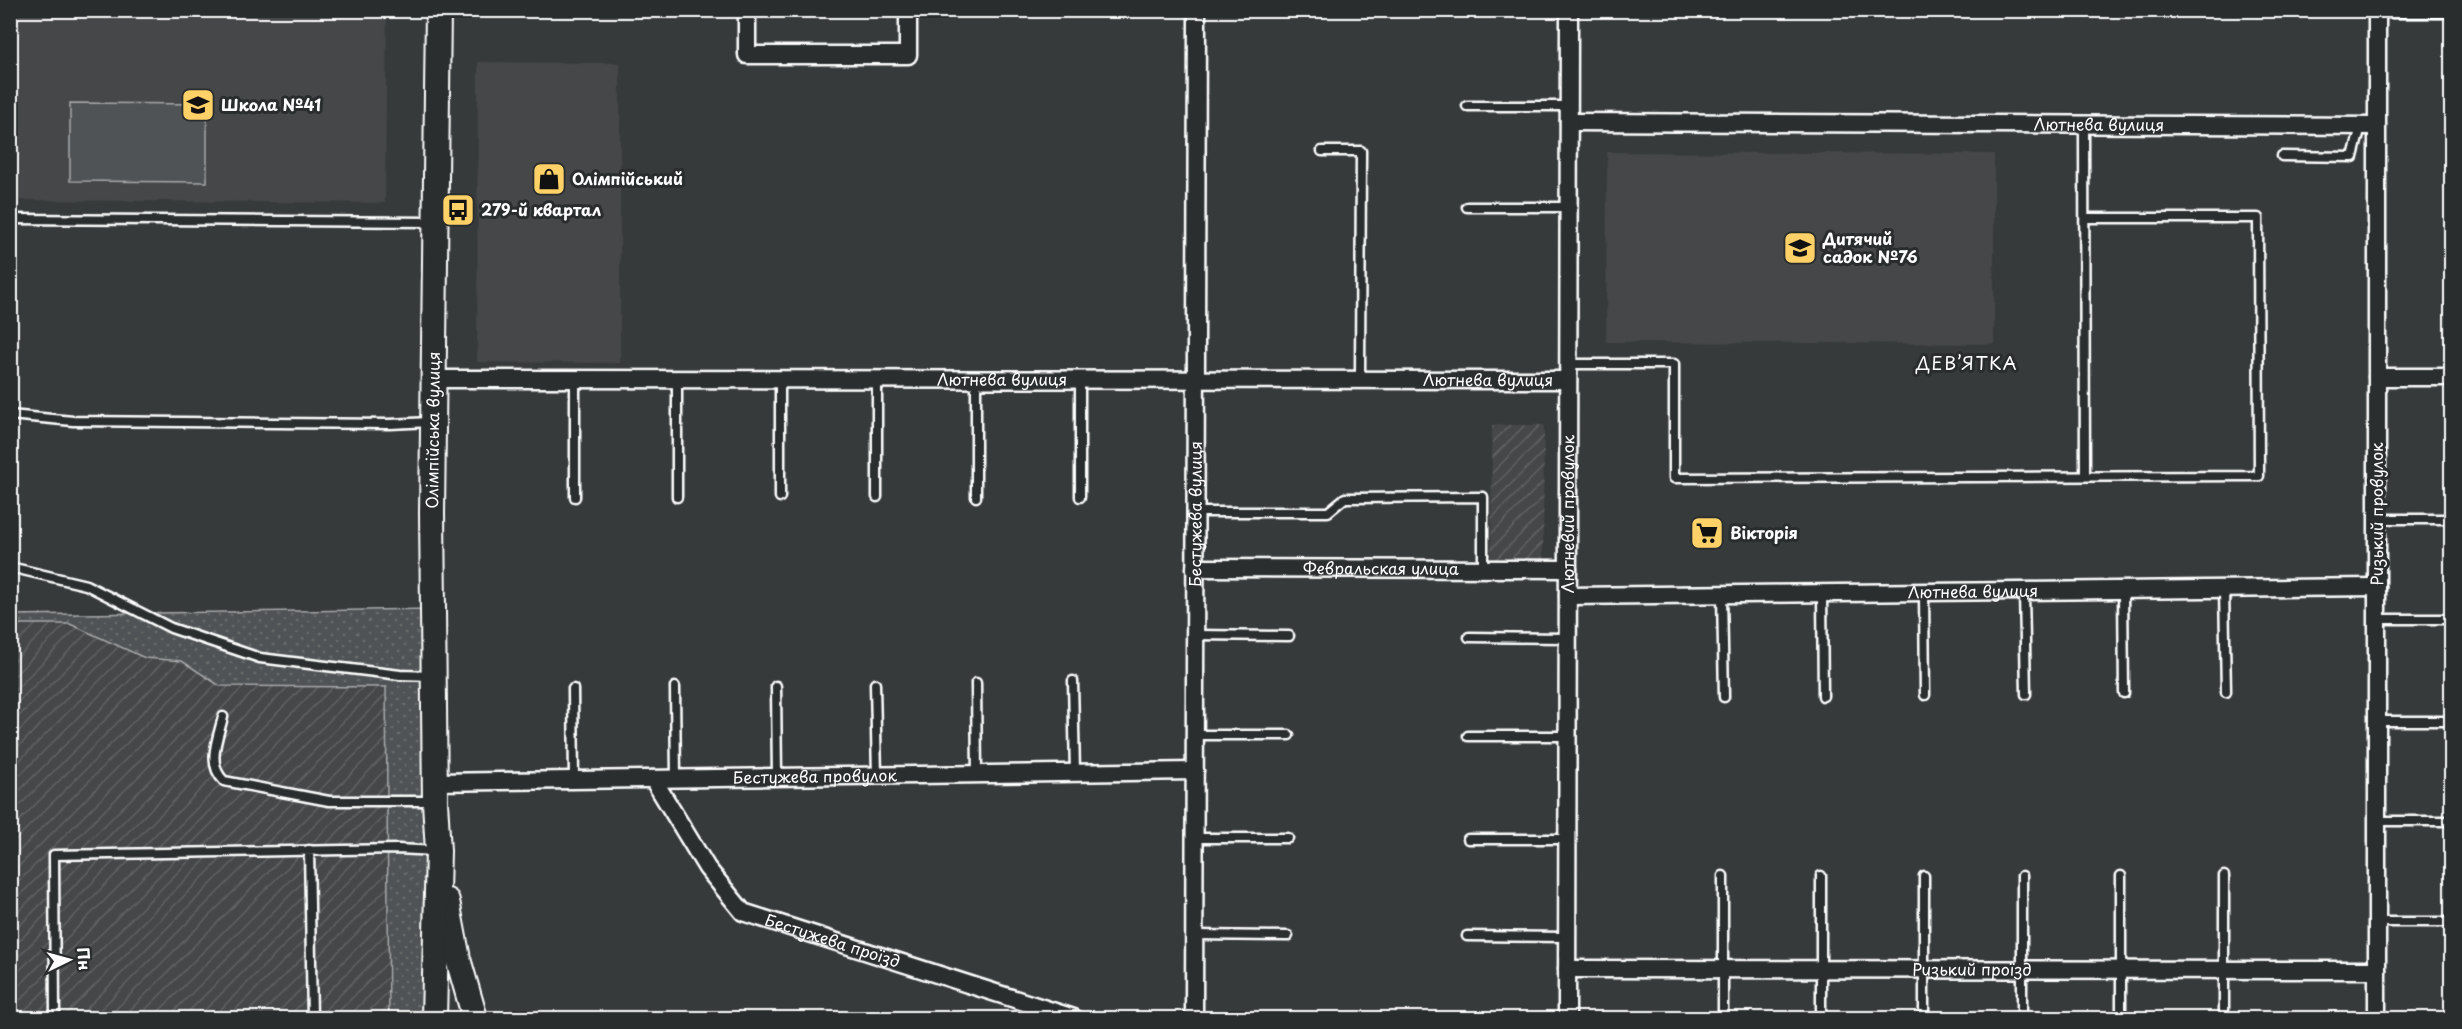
<svg xmlns="http://www.w3.org/2000/svg" width="2462" height="1029" viewBox="0 0 2462 1029" font-family="'Playpen Sans',sans-serif">
<style>
.built{fill:#444748}
.industrial{fill:url(#industrial-furrows)}
.grass{fill:url(#grass-dots);stroke:#a8a9aa;stroke-width:1.5}
.pitch{fill:#505354;stroke:#a8a9aa;stroke-width:1.5}
.lines{fill:none;stroke-linecap:round;stroke-linejoin:round}
.lane-casing{stroke:#fff;stroke-width:13}
.street-casing{stroke:#fff;stroke-width:21}
.secondary-casing{stroke:#fff;stroke-width:28}
.lane{stroke:#2a2d2e;stroke-width:8}
.street{stroke:#2a2d2e;stroke-width:16}
.secondary{stroke:#2a2d2e;stroke-width:24}
.labels{text-anchor:middle;stroke-width:6;stroke-linejoin:round;paint-order:stroke}
.poi-label{font-size:16px;font-weight:bold;fill:#fff;stroke:#2a2d2e;text-anchor:start}
.street-label{font-size:16px;fill:#fff;stroke:#2a2d2e}
.neighbourhood-label{font-size:18px;letter-spacing:1.5px;fill:#fff;stroke:#2a2d2e}
</style>
<defs>
<pattern id="industrial-furrows" width="10" height="10" patternUnits="userSpaceOnUse" patternTransform="scale(1.5)"><rect width="10" height="10" fill="#444748"/><path d="M-1 1l2-2M0 10L10 0M9 11l2-2" fill="none" stroke="#606363"/></pattern>
<pattern id="grass-dots" width="8" height="8" patternUnits="userSpaceOnUse" patternTransform="scale(1.5)"><rect width="8" height="8" fill="#505354"/><path d="M2 2h.1M6 6h.1" fill="none" stroke="#6a6d6e" stroke-width="1.8" stroke-linecap="round"/></pattern>
</defs>
<rect width="100%" height="100%" fill="#373a3b"/>
<filter id="ink" filterUnits="userSpaceOnUse"><feTurbulence type="fractalNoise" baseFrequency=".0167" numOctaves="2"/><feDisplacementMap in="SourceGraphic" scale="12" xChannelSelector="R" yChannelSelector="G"/><feConvolveMatrix kernelMatrix="1 2 1 2 8 2 1 2 1" color-interpolation-filters="sRGB"/></filter>
<g filter="url(#ink)">
<!-- built -->
<path class="built" d="M11,11H387L385,203L11,200Z
M478,62L620,63V363L477,362Z
M1607,152L1994,154V344L1606,342Z"/>
<!-- industrial -->
<path class="industrial" d="M1492,425H1544L1543,561H1491Z
M10,624H70L145,658L182,661L220,686L386,687L389,1018H11Z"/>
<!-- grass -->
<path class="grass" d="M433,609L434,1018H389L386,687L220,686L182,661L145,658L70,624H11L10,615Z"/>
<!-- pitch -->
<path class="pitch" d="M70,103L207,104V182L70,181Z"/>
<g class="lines">
<defs>
<path id="lane" d="M2377,13H2452
M1467,106H1569
M2084,125L2085,476
M1322,151H1361L1360,380
M2282,156L2353,157L2361,126
M1467,207H1569
M10,219L433,222
M1569,364H1674V478L2259,476L2258,218H2085
M780,379V497
M976,379V497
M1080,379V497
M10,415L73,421L390,424L430,422
M575,497V379
M677,497V379
M877,497V379
M1195,512H1328L1345,498L1483,497V569
M2377,519H2452
M10,567L86,585L171,628L260,658L400,675L433,676
M2224,589L2226,692
M2123,590L2124,693
M2024,591L2026,694
M1924,593L1925,695
M1822,594L1823,696
M1722,595L1724,697
M2377,619H2452
M1195,635L1289,636
M1469,637L1568,638
M1073,681L1075,772
M976,683L977,774
M875,684L877,776
M776,686L777,777
M675,687L676,779
M573,689L574,780
M223,717C218,738 206,764 224,781L329,801H432
M2377,721H2452
M1195,735H1289
M1468,736H1568
M2377,821H2452
M1194,838H1288
M1468,839H1568
M309,850L312,1018
M2121,876V1018
M2377,922H2452
M1194,935L1288,936
M1467,936L1567,937
M55,1018L54,855L398,849L435,851
M1723,1018V876
M1821,1018V876
M1924,1018V876
M2022,1018V876
M2224,1018V876"/>
<g id="street">
<path d="M747,10V55H908V10"/>
<path id="s1" d="M1569,122L2377,126"/>
<path d="M2377,377H2452"/>
<path id="s2" d="M435,379L1568,380"/>
<path id="s3" d="M1195,568L1568,569"/>
<path id="s4" d="M1568,596L2377,587"/>
<path id="s5" d="M653,779L707,868L743,912L1074,1018"/>
<path id="s6" d="M435,782L1195,771"/>
<path id="s7" d="M1567,969L2377,970"/>
<path id="s8" d="M1194,1018L1197,10"/>
<path id="s9" d="M1567,1018L1569,10"/>
<path d="M2377,1018V10"/>
</g>
<g id="secondary">
<path d="M447,901L458,959L475,1018"/>
<path id="s10" d="M434,1018L438,851L435,802L432,513L438,10"/>
</g>
</defs>
<!-- lane casing -->
<use href="#lane" class="lane-casing"/>
<!-- street casing -->
<use href="#street" class="street-casing"/>
<!-- secondary casing -->
<use href="#secondary" class="secondary-casing"/>
<!-- lane -->
<use href="#lane" class="lane"/>
<!-- street -->
<use href="#street" class="street"/>
<!-- secondary -->
<use href="#secondary" class="secondary"/>
</g>
</g>
<!-- icons -->
<defs>
<symbol id="school-square" viewBox="-11 -11 22 22"><rect x="-9" y="-9" width="18" height="18" rx="4" fill="#ffd166" stroke="#2a2d2e"/><path d="M0-5L7-2L0 1L-7-2ZM-4 1L0 2.5L4 1V4Q0 6-4 4Z" fill="#111"/></symbol>
<symbol id="shop-square" viewBox="-11 -11 22 22"><rect x="-9" y="-9" width="18" height="18" rx="4" fill="#ffd166" stroke="#2a2d2e"/><path d="M-5-2.5h2.3a2.7 3.5 0 0 1 5.4 0H5L5.5 6h-11ZM-1.5-2.5h3a1.5 2.3 0 0 0-3 0Z" fill="#111"/></symbol>
<symbol id="bus-square" viewBox="-11 -11 22 22"><rect x="-9" y="-9" width="18" height="18" rx="4" fill="#ffd166" stroke="#2a2d2e"/><path d="M-5-6H5V4H4V6H2V4H-2V6H-4V4H-5ZM-3.5-4V0h7V-4ZM-3.5 1.2v1.5H-2V1.2ZM2 1.2v1.5H3.5V1.2Z" fill="#111"/></symbol>
<symbol id="supermarket-square" viewBox="-11 -11 22 22"><rect x="-9" y="-9" width="18" height="18" rx="4" fill="#ffd166" stroke="#2a2d2e"/><path d="M-6-5.5h2.5l.6 2H6L4.5 2H-2.5L-4.4-4H-6ZM-1.5 3.2a1.3 1.3 0 1 0 .1 0ZM3 3.2a1.3 1.3 0 1 0 .1 0Z" fill="#111"/></symbol>
</defs>
<g fill-rule="evenodd">
<use href="#school-square" x="179" y="86" width="38" height="38"/>
<use href="#shop-square" x="530" y="160" width="38" height="38"/>
<use href="#bus-square" x="439" y="191" width="38" height="38"/>
<use href="#school-square" x="1781" y="229" width="38" height="38"/>
<use href="#supermarket-square" x="1688" y="514" width="38" height="38"/>
</g>
<g class="labels">
<!-- poi labels -->
<g class="poi-label">
<text x="221" y="111">Школа №41</text>
<text x="572" y="185">Олімпійський</text>
<text x="481" y="216">279-й квартал</text>
<text x="1823" y="245">Дитячий<tspan x="1823" dy="18">садок №76</tspan></text>
<text x="1730" y="539">Вікторія</text>
</g>
<!-- street labels -->
<g class="street-label">
<text dy="6" stroke="none"><textPath href="#s1" startOffset="530">Лютнева вулиця</textPath></text>
<text dy="6" stroke="none"><textPath href="#s2" startOffset="567">Лютнева вулиця</textPath></text>
<text dy="6" stroke="none"><textPath href="#s2" startOffset="1053">Лютнева вулиця</textPath></text>
<text dy="6" stroke="none"><textPath href="#s10" startOffset="588">Олімпійська вулиця</textPath></text>
<text dy="6" stroke="none"><textPath href="#s8" startOffset="504">Бестужева вулиця</textPath></text>
<text dy="6" stroke="none"><textPath href="#s9" startOffset="504">Лютневий провулок</textPath></text>
<text transform="translate(2377 514) rotate(-90)" y="6">Ризький провулок</text>
<text dy="6" stroke="none"><textPath href="#s3" startOffset="186">Февральская улица</textPath></text>
<text dy="6" stroke="none"><textPath href="#s4" startOffset="405">Лютнева вулиця</textPath></text>
<text dy="6" stroke="none"><textPath href="#s6" startOffset="380">Бестужева провулок</textPath></text>
<text dy="6" stroke="none"><textPath href="#s5" startOffset="255">Бестужева проїзд</textPath></text>
<text dy="6" stroke="none"><textPath href="#s7" startOffset="405">Ризький проїзд</textPath></text>
</g>
<!-- neighbourhood labels -->
<g class="neighbourhood-label">
<text x="1967" y="370">ДЕВ’ЯТКА</text>
</g>
</g>
<!-- margin -->
<rect width="2462" height="1029" fill="none" stroke="#2a2d2e" stroke-width="36"/>
<rect x="18" y="18" width="2426" height="993" fill="none" stroke="#fff" stroke-width="2" filter="url(#ink)"/>
<!-- north arrow -->
<g transform="translate(69 960) rotate(85)" stroke="#2a2d2e" stroke-width="4.5" paint-order="stroke">
<path d="M0-4.5L10 22L0 15L-10 22Z" fill="#ffffff"/>
<text y="-9" font-size="16" font-weight="bold" text-anchor="middle" fill="#ffffff">Пн</text>
</g>
</svg>
